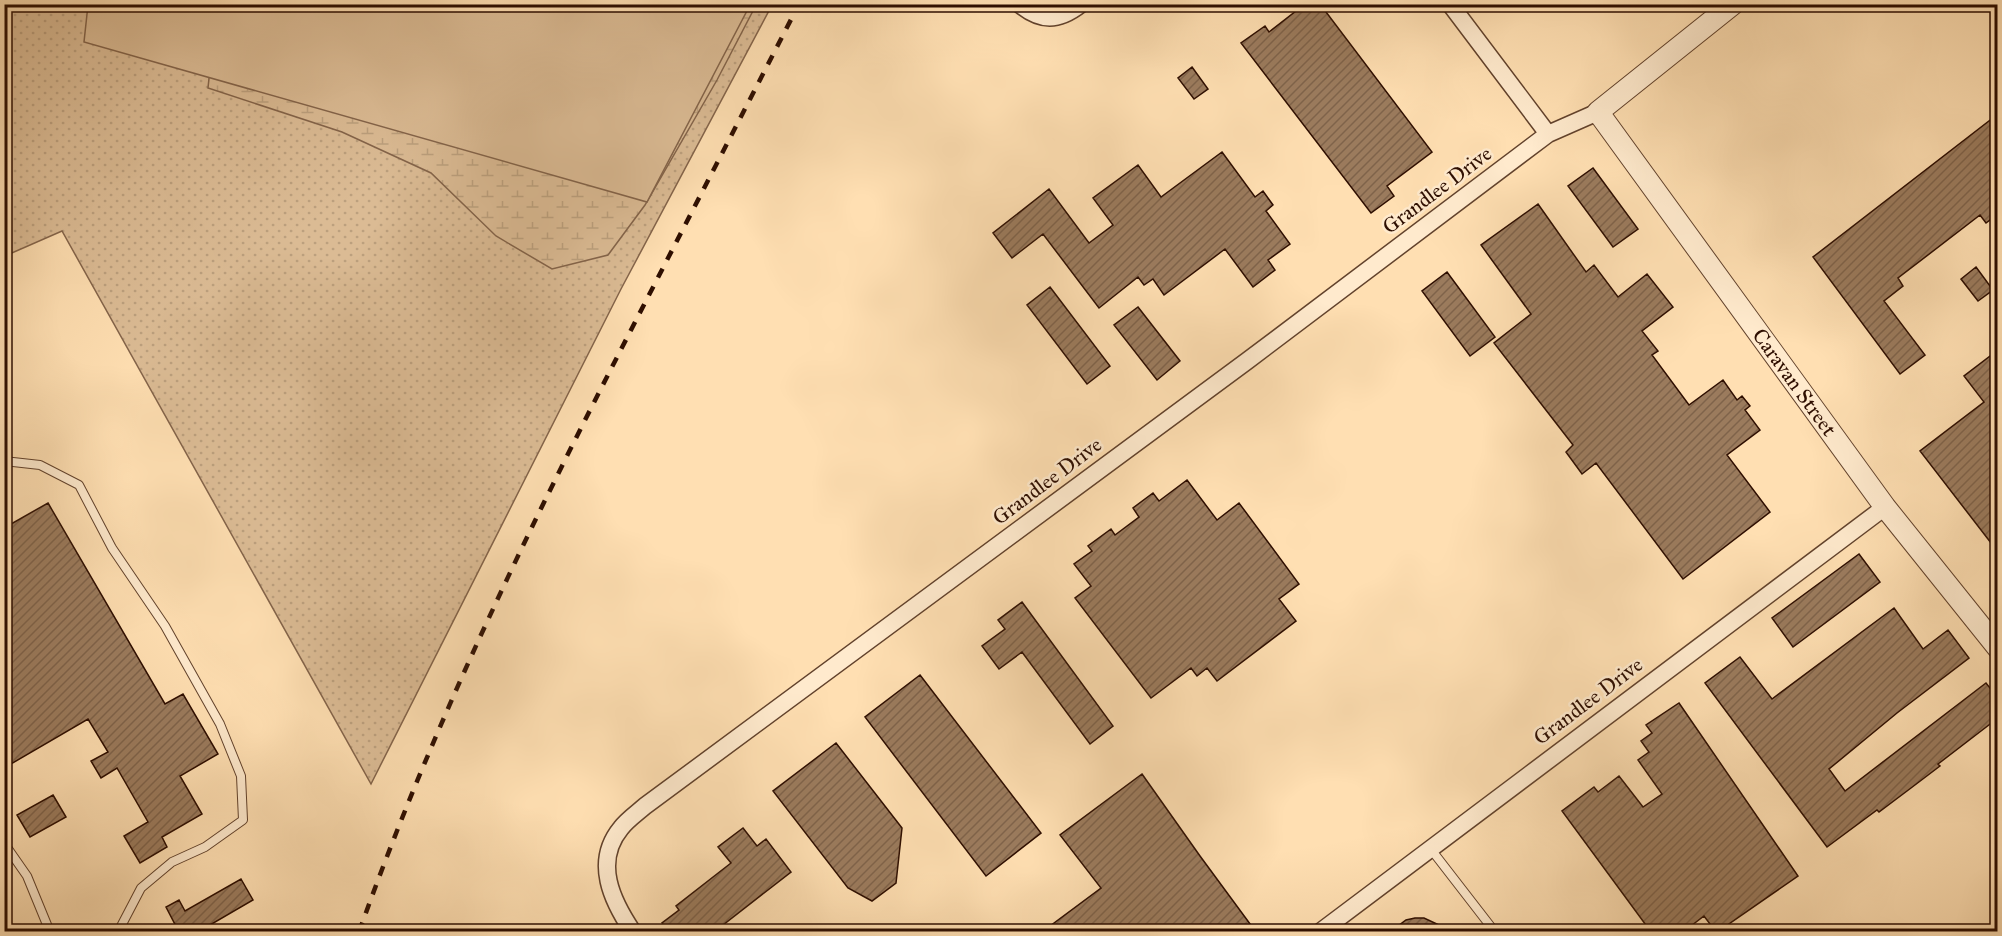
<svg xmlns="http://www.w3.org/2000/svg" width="2002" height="936" viewBox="0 0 2002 936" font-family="'IM FELL Great Primer',serif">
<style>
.grass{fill:url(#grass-dots);stroke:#84644a;stroke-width:1.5}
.wetland{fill:url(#wetland-marsh);stroke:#84644a;stroke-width:1.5}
.green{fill:#dbbb94;stroke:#84644a;stroke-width:1.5}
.building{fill:url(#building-hatch);stroke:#2e0e00;stroke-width:1.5}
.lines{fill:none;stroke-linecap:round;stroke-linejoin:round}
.service-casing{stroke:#62422c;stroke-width:10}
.minor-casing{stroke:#62422c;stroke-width:19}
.tertiary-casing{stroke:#62422c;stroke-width:23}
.service{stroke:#ffeacd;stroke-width:8}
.minor{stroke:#ffeacd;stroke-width:16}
.tertiary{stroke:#ffeacd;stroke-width:21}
.rail{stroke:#2e0e00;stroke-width:4.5;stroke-dasharray:10 10;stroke-linecap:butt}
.labels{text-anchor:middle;stroke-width:5;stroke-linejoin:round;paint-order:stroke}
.street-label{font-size:21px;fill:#2e0e00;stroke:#ffeacd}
</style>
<defs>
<pattern id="grass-dots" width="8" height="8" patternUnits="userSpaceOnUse" patternTransform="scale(1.5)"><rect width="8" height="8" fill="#dbbb94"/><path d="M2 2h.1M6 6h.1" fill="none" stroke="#bca07e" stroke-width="1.8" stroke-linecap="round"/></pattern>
<pattern id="wetland-marsh" width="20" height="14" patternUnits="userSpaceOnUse" patternTransform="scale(1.5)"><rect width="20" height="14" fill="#dbbb94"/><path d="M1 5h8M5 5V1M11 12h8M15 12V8" fill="none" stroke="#bca07e"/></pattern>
<pattern id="building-hatch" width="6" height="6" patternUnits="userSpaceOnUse" patternTransform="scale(1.5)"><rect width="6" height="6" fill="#9b7b5d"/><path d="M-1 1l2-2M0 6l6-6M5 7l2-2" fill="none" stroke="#7f634a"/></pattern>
</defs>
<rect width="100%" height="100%" fill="#ffdfb2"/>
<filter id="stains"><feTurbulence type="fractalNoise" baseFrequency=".00333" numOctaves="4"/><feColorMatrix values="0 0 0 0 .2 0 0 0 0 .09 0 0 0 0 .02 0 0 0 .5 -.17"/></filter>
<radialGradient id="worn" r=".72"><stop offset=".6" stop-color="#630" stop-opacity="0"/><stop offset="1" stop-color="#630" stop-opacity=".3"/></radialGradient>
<!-- grass -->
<path class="grass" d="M4,5H772L621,289L371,784L62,231L5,256Z"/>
<!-- wetland -->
<path class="wetland" d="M208,5H756L717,80L645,205L608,255L552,269L496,236L431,173L342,132L208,88L214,31Z"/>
<!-- green -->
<path class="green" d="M88,5V4L750,5L647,202L84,42Z"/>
<!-- building -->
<path class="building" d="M1305,4H1320L1432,152L1387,186L1394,196L1371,213L1241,43L1265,26L1269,32Z
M1192,67L1208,89L1194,99L1178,78Z
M1998,114V214L1986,223L1980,215L1898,278L1903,286L1884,301L1925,355L1900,374L1813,257Z
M1222,152L1255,197L1263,191L1273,205L1266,211L1290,244L1268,260L1275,270L1253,287L1225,249L1164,295L1153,279L1144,285L1138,277L1099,308L1043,234L1012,258L993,233L1049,189L1089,243L1113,225L1093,198L1138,165L1161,197Z
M1593,168L1638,229L1613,247L1568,186Z
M1538,204L1586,272L1594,265L1618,297L1647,274L1673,307L1642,331L1658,351L1652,355L1689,405L1723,380L1737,400L1742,396L1750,406L1745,410L1760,430L1727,455L1770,512L1683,579L1596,463L1582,474L1566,452L1573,445L1494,343L1531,314L1481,245Z
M1976,267L1993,290L1978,301L1961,279Z
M1447,272L1495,337L1470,356L1422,291Z
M1050,287L1110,366L1087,384L1027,305Z
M1138,307L1180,361L1157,380L1114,325Z
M1998,350V552L1920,451L1984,402L1964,376Z
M1187,480L1217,520L1239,503L1299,584L1279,599L1296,621L1217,681L1207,668L1197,676L1191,668L1151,698L1075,598L1091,586L1074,564L1092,551L1088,546L1111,529L1115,535L1139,517L1133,508L1153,493L1159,501Z
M48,503L165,704L183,694L218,754L180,776L202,814L162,837L167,847L140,863L124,836L148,822L117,768L101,778L91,761L108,752L88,719L4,768V528Z
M1859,554L1880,582L1793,647L1772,618Z
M1022,602L1113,726L1090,744L1022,652L999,669L982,646L1005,629L998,620Z
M1894,608L1923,649L1948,630L1969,658L1897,713L1829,769L1845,791L1986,683L1998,698V718L1938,764L1940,766L1911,788L1879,812L1877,810L1827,847L1705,683L1740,657L1772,699Z
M920,675L1041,833L986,876L865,717Z
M1679,703L1798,876L1729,924L1731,927L1725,932H1716L1704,916L1683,932H1651L1562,811L1594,787L1598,792L1619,776L1643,807L1662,794L1638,760L1649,752L1641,741L1652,733L1646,725Z
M836,743L902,828L896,883L872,901L848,888L773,791Z
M1142,774L1200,856L1256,932H1042L1101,888L1060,835Z
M53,795L66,817L30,837L17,815Z
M743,828L757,846L766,839L791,872L714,932H669L662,923L679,910L676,906L731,863L718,847Z
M241,879L253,900L198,932H179L166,907L179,900L185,911Z
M1415,918H1424L1454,932H1390L1406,920Z"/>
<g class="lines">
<defs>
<path id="service" d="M4,461L40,465L79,485L112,548L165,626L220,724L241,776L243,820L205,847L172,862L141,888L118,932
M4,843L27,876L50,932
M1430,848L1495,932"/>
<path id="minor" d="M1019,4C1041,22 1058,22 1081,4
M1450,4L1548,134
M633,932C612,901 593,862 621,828C627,820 637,813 645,806L1247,361L1548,134L1598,112
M1320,932L1885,507"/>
<g id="tertiary">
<path id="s1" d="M1733,4L1598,112L1885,507L1998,648"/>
</g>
</defs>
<!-- service casing -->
<use href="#service" class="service-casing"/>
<!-- minor casing -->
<use href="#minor" class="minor-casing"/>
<!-- tertiary casing -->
<use href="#tertiary" class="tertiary-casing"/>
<!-- service -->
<use href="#service" class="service"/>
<!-- minor -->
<use href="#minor" class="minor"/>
<!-- tertiary -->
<use href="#tertiary" class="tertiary"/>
<!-- rail -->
<path class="rail" d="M359,932C433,724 530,526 631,330C687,221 743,113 799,4"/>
</g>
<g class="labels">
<!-- street labels -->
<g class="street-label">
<text transform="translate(1437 190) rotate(-37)" y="7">Grandlee Drive</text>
<text dy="7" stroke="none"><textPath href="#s1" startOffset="507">Caravan Street</textPath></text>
<text transform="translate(1047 481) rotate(-37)" y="7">Grandlee Drive</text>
<text transform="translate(1588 701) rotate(-37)" y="7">Grandlee Drive</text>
</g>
</g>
<!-- margin -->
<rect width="2002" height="936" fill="none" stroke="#ffdfb2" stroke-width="24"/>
<rect x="6" y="6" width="1990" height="924" fill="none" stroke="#2e0e00" stroke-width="3"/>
<rect x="12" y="12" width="1978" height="912" fill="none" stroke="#2e0e00" stroke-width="1.5"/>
<rect width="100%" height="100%" filter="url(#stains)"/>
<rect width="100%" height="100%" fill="url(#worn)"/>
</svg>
